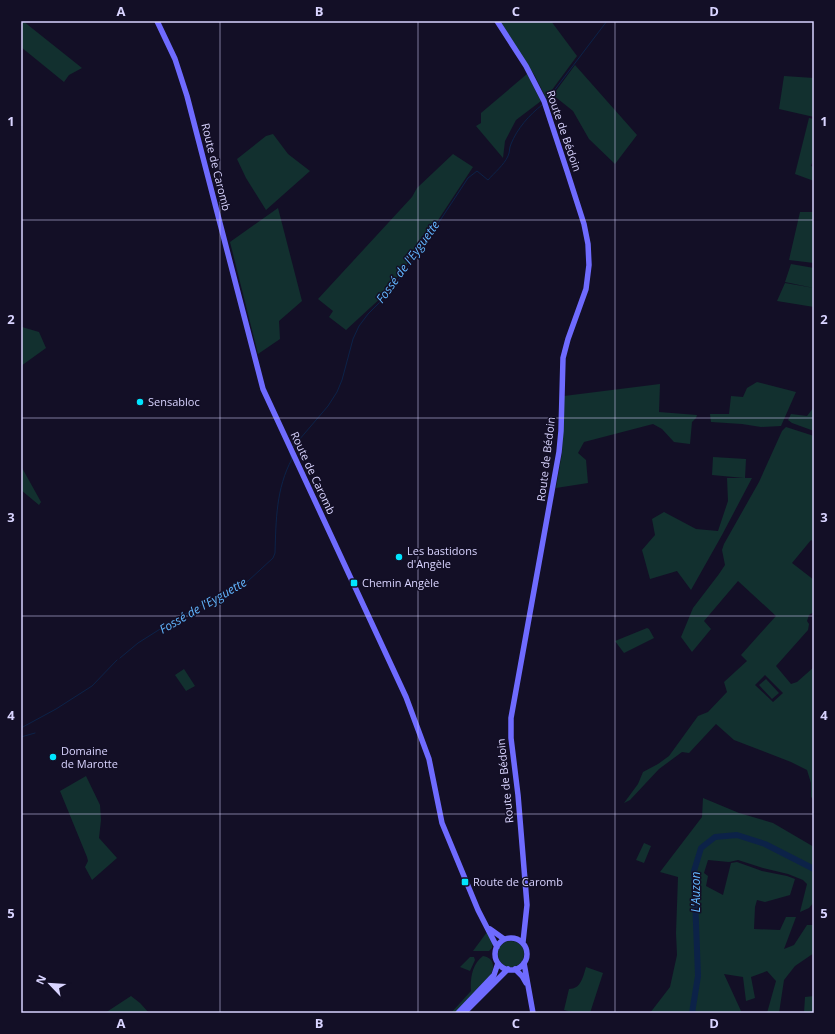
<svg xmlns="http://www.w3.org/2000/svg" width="835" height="1034" viewBox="0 0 835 1034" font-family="'Open Sans',sans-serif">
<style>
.green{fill:#12302f;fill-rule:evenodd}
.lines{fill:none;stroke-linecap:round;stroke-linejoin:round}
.stream{stroke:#0c2248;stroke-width:1}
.river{stroke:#0c2248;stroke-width:6}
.secondary{stroke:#6f6bff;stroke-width:5.5}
.grid{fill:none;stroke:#d9d4ff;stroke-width:1;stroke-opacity:0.55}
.poi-dot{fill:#00e5ff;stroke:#130f26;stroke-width:1.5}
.labels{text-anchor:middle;stroke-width:3;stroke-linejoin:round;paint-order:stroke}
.street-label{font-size:11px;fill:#d9d4ff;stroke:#130f26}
.poi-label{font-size:11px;fill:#d9d4ff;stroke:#130f26;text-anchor:start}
.water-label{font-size:12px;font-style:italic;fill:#62b6ff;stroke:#130f26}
.neatline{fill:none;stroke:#d9d4ff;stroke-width:1.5}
.grid-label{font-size:13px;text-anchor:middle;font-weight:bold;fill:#d9d4ff}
</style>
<rect width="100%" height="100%" fill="#130f26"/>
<!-- green -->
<path class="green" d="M21,21H23L82,68L69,75L64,82L21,47Z
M499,21H551L577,56L546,98L535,76Z
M575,65L637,135L615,164L589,139L573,111L553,95Z
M527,74L541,101L516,120L505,141L503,158L476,126L481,123V113Z
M784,76L814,78V117L779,109Z
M809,118L814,119V157L811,166L814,167V181L795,174Z
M273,134L288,154L310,171L266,210L246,178L237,159L266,136Z
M453,154L473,167L423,243L384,295L346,330L329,317L333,311L318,299L412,197L417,188Z
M278,208L302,301L279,321L280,339L258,354L230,242Z
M800,212H814V263L789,260Z
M791,264L814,268V288L785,282Z
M785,283L814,288V307L777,301Z
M21,321L22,327L39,332L46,348L21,366Z
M757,382L796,392L781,426L761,427L742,424L711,422L710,414H729L731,396L743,397L747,388Z
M660,384L659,412L697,415L696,418L692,422L690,444L674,442L662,429L653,424L584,442L578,453L586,460L588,483L556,488L562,453L564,396Z
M814,407V431L792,423L788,420L791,414L807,416Z
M786,427L814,436V542L811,540L792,563L814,580V612L809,615L807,621L809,624L808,630L776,666L791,684L797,682L814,667V800L811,797V783L807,770L791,762L734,740L716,724L689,753L682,752L659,769L630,800L624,803L638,784L643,772L658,764L669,756L698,716L708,712L727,692L724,682L747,661L741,655L776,616L738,581L704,621L711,629L692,652L681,637L693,608L719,574L725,565L722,550L724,544L759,482L782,431ZM765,675L783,693L773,702L755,685Z
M713,457L746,459L745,478H752L722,535L691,590L677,571L650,579L642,550L655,535L652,519L664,512L696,529L718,531L728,501L727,478H744L712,475Z
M21,466L41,502L39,505L21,490Z
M647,628L649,629L654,638L624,653L615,641Z
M184,669L195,686L186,691L175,675Z
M766,679L779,693L772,699L759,685Z
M86,776L100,805L101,820L99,838L117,858L92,880L85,867L88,861L87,857L60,791Z
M703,798L739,813L773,823L814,847V902L809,908L800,912L807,884L803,880L788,874L763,868L738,860L729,862L708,860L704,873L708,876L706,886L723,895L731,863L737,862L762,871L787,876L795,879L790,895L765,902L757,900L755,907L754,929L780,930L786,917H796L784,949L794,945L807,925H814V953L795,966L784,980L779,1013H767L776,981L767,971L751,977L755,998L746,1001L743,977L724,974L741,1011L740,1013H650L670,987L677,955L676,933L678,877L660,872L702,817Z
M644,843L651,846L644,863L636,860Z
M487,932L493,943L492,948L489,951H473Z
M498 954a13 13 0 1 1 26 0a13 13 0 1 1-26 0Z
M483,956C492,957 496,965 491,974C485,985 464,1004 455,1013H451L471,991C470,979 472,964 483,956Z
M470,957H474L475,960L470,971L460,967Z
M586,967L603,973L590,1013H576L564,1010L569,989C581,989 583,977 586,967Z
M131,996L140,1003L149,1013H105Z
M814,996V1013H795H804L805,997Z"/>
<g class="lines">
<!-- stream -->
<path class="stream" d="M547,100L607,21
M293,447L328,406L337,392L342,380L353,339L359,326L368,314L388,294L420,251L468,178L477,171L488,180C494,173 504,165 508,156C510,152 509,148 511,144C517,129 529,115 542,105
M120,658L138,643L176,619L223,593L248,581L273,558L275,553C276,521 276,488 292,459L289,451
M21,728L56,709L92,686L117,660
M21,737L35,733"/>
<!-- river -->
<path class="river" d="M692,1013L698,976L694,871L701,848L715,837L737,835L765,844L814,869"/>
<!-- secondary -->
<path class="secondary" d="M157,21L175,59L187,96L263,389L406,697L429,759L442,823L478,910L497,947
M497,21L526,66L544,101L567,171L584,224L588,244L589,265L586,289L568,339L563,358L561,431L559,452L511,718V738L518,795L527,905L523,942
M490,929L504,939
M495 954a16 16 0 1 1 32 0a16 16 0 1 1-32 0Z
M524,963L533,1013
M515,969L522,976L526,983
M458,1013L494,975L498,963
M464,1013L508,969"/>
</g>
<!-- grid -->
<path class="grid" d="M220,21V1013M418,21V1013M615,21V1013M21,220H814M21,418H814M21,616H814M21,814H814"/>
<!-- markers -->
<g class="poi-dot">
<circle cx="140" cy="402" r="4"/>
<circle cx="399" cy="557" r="4"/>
<rect x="350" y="579" width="8" height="8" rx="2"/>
<circle cx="53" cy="757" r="4"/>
<rect x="461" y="878" width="8" height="8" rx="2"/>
</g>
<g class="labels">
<!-- street labels -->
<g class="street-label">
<text transform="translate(564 131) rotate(71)" y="4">Route de Bédoin</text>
<text transform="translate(216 167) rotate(76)" y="4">Route de Caromb</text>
<text transform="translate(546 459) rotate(-83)" y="4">Route de Bédoin</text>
<text transform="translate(313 473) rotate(65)" y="4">Route de Caromb</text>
<text transform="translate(505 781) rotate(-96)" y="4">Route de Bédoin</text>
</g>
<!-- poi labels -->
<g class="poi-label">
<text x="148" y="406">Sensabloc</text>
<text x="407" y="555">Les bastidons<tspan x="407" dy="13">d'Angèle</tspan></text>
<text x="362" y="587">Chemin Angèle</text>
<text x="61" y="755">Domaine<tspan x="61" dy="13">de Marotte</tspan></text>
<text x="473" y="886">Route de Caromb</text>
</g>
<!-- water labels -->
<g class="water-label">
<text transform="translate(408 262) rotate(-54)" y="4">Fossé de l'Eyguette</text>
<text transform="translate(203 606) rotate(-30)" y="4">Fossé de l'Eyguette</text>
<text transform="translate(696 892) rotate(-90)" y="4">L'Auzon</text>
</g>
</g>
<!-- border -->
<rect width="835" height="1034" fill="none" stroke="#130f26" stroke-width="44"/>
<!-- north arrow -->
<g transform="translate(50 984) rotate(295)" stroke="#130f26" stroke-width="3" paint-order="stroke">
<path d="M0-3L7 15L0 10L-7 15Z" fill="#d9d4ff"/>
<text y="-6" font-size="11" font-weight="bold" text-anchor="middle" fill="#d9d4ff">N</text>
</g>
<rect x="22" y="22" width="791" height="990" class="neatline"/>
<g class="grid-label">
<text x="121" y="16">A</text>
<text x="319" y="16">B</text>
<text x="516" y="16">C</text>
<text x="714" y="16">D</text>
<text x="11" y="126">1</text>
<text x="824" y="126">1</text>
<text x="11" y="324">2</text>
<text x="824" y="324">2</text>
<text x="11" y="522">3</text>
<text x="824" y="522">3</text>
<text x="11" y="720">4</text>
<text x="824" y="720">4</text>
<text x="11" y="918">5</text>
<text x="824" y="918">5</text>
<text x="121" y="1028">A</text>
<text x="319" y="1028">B</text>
<text x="516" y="1028">C</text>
<text x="714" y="1028">D</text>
</g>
</svg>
